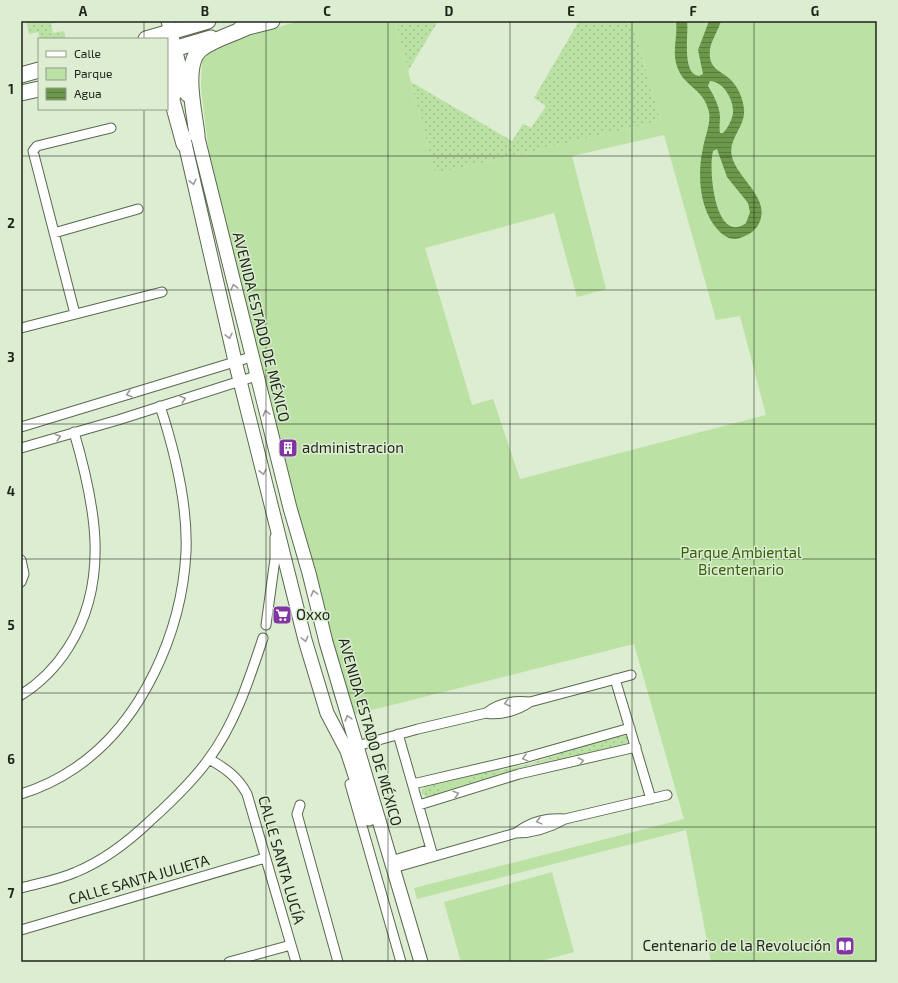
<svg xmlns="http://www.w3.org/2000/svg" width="898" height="983" viewBox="0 0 898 983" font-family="'Exo 2',sans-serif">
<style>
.grass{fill:url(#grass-dots)}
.park{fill:#bce1a4;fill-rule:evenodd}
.water{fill:url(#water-rules);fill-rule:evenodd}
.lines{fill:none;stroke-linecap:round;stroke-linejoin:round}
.street-casing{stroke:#5a6951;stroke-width:11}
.secondary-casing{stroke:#5a6951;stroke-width:15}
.primary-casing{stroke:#5a6951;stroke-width:17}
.street{stroke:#fff;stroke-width:9}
.secondary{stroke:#fff;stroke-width:13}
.primary{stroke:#fff;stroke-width:15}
.oneway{stroke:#9a9c98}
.grid{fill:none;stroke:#1e241a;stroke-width:1;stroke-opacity:0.55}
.labels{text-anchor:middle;stroke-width:3;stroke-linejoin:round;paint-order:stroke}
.street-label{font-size:15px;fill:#1e241a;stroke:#dcedd1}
.poi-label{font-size:15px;fill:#1e241a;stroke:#dcedd1;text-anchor:start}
.park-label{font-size:15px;fill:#365f0b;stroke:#dcedd1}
.neatline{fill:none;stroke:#1e241a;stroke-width:1.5}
.grid-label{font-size:13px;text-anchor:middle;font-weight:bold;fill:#1e241a}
</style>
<defs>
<pattern id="grass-dots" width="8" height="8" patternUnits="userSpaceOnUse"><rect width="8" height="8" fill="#bce1a4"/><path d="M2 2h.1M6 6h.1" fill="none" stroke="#a1c18d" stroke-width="1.8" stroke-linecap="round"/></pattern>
<pattern id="water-rules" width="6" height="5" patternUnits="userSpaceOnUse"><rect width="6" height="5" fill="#6c984b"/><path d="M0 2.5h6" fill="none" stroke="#587c3e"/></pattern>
</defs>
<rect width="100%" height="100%" fill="#dcedd1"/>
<!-- grass -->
<path class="grass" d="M26,21H62L51,24L53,33L64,31L66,39H40L38,32L29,34Z
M395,21H438L408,71Z
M579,21H632L661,121L435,174L411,82L512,141L523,124L531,128L546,106L534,98Z
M624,735L627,737L629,741L626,746L533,764L428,798L421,793L424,786L475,772L502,770L529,764L583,746Z"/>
<!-- park -->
<path class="park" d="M299,21H395L435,174L661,121L632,21H877V962H711L686,830L417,899L414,888L684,819L634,644L352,715L253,344L210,163L201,87L202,61L212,47ZM664,135L716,320L740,316L766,415L520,479L493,399L472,405L425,248L554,213L577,297L606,289L572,156Z
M466,776L469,786L441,794L438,784Z
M552,872L574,952L537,962H461L444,902Z"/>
<!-- water -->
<path class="water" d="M676,21H687C689,33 681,74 699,76L703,74L698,50L709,21H721C718,31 712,39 710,49C708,69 719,69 730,79C738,87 743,98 744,109C746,127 727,139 732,157C738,179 769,197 760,221C757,230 749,235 740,238C732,241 725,237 719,231C699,211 697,174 703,148C705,136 711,124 709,112C704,89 685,87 678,69C671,52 678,38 676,21ZM710,81C724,82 734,100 733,113C732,120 728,128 723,133H720C719,127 720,122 720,116C719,105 714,96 708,86ZM717,149L727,177L748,203L750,212L746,223C715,246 708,169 713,151Z"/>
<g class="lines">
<defs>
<path id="street" d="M54,233L138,209
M75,314L33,151L37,146L111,128
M21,328L162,292
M21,427L251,357
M21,448L118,420L256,376
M21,560L24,574L21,582
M266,625L275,559V537
M615,679L651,799
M21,695C40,683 56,667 68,648C111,581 95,504 74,432
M486,713C499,703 514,700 530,702L631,675
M398,734L433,856
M357,746L418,729L486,713C501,716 518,710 530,702
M209,759C225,768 238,777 247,794L296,962
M350,784L401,962
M413,784L524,758L630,728
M21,794C40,788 59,779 75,768C143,722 182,631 186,552C188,503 175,452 160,406
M300,805L297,814L338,962
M419,805L519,774L636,747
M516,833C532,821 546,818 565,819L667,795
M391,861L431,849
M393,868L516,833C534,833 549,828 565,819
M21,888C39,883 58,880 76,872C105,860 128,842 150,821C171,802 192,782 208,760C235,724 249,680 263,638
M21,930L265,858
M229,962L291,945"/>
<path id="secondary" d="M168,21L187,95
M167,48L175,94
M195,126L290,508L309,573L326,642L421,962
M183,135L235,361L305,640L327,713L347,751L369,819"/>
<path id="primary" d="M240,29L272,21
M146,39L208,21
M167,51L211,38
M21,75L39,70
M167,82L184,144
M21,93L39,89
M197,135C195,114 182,64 201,49C214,39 233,34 248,27"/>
</defs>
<!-- street casing -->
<use href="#street" class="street-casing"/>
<!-- secondary casing -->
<use href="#secondary" class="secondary-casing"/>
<!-- primary casing -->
<use href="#primary" class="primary-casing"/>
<!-- street -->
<use href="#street" class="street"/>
<!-- secondary -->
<use href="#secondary" class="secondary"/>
<!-- primary -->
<use href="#primary" class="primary"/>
</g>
<!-- one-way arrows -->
<defs><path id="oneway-chevron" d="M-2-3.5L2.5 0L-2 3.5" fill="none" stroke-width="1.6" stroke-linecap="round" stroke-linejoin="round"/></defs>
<g class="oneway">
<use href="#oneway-chevron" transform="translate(193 182) rotate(77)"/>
<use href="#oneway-chevron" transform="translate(234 287) rotate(-104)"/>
<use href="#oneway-chevron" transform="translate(229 336) rotate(77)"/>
<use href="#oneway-chevron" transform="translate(129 394) rotate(163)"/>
<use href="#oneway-chevron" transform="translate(183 399) rotate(-18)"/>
<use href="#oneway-chevron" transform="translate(266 413) rotate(-105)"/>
<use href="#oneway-chevron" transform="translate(58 437) rotate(-16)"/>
<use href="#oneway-chevron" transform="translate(263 472) rotate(77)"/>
<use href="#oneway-chevron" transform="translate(314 593) rotate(-105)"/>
<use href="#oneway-chevron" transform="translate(305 639) rotate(75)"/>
<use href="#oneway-chevron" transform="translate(507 703) rotate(166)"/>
<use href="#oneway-chevron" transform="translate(348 718) rotate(-106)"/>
<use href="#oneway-chevron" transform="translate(525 758) rotate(165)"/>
<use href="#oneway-chevron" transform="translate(581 761) rotate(-12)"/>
<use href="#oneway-chevron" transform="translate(456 794) rotate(-17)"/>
<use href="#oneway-chevron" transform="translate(539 821) rotate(165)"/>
</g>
<!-- grid -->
<path class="grid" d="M144,21V39M266,21V962M388,21V962M510,21V962M632,21V962M754,21V962M144,109V962M21,156H877M21,290H877M21,424H877M21,559H877M21,693H877M21,827H877"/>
<!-- icons -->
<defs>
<symbol id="building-square" viewBox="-11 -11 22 22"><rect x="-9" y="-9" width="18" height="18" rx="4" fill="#8234a5" stroke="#dcedd1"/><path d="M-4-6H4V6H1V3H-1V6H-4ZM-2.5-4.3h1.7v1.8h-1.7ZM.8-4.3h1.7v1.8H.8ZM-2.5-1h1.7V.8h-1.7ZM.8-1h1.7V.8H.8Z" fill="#fff"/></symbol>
<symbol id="supermarket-square" viewBox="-11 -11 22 22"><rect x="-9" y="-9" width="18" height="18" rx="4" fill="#8234a5" stroke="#dcedd1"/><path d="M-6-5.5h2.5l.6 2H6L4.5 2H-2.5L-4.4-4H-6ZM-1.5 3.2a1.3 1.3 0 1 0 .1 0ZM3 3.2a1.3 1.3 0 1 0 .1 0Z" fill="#fff"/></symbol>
<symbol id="library-square" viewBox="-11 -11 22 22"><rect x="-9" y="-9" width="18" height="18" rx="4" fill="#8234a5" stroke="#dcedd1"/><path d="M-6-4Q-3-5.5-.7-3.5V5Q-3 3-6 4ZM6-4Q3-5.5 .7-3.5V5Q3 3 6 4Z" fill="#fff"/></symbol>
</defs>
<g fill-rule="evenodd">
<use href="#building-square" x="277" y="437" width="22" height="22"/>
<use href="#supermarket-square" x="271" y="604" width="22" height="22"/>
<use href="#library-square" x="834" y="935" width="22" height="22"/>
</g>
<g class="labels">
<!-- street labels -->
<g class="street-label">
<text transform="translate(261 327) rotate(76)" y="5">AVENIDA ESTADO DE MÉXICO</text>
<text transform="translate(370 732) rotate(74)" y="5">AVENIDA ESTADO DE MÉXICO</text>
<text transform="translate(281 860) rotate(74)" y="5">CALLE SANTA LUCÍA</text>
<text transform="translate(139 880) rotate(-16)" y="5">CALLE SANTA JULIETA</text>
</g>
<!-- poi labels -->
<g class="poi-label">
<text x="302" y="453">administracion</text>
<text x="296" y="620">Oxxo</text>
<text x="831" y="951" text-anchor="end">Centenario de la Revolución</text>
</g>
<!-- park labels -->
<g class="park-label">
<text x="741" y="558">Parque Ambiental<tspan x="741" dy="17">Bicentenario</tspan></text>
</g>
</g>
<!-- border -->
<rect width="898" height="983" fill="none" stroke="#dcedd1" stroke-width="44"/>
<!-- legend -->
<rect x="38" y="38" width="130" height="72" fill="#dcedd1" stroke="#909d88"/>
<rect x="46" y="51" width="20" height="6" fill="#ffffff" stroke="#909d88"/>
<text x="74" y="58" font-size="12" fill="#1e241a">Calle</text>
<rect x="46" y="68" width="20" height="12" fill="#bce1a4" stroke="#909d88"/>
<text x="74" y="78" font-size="12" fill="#1e241a">Parque</text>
<rect x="46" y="88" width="20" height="12" fill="url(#water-rules)" stroke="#909d88"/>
<text x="74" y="98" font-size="12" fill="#1e241a">Agua</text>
<rect x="22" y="22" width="854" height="939" class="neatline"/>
<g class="grid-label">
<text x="83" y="16">A</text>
<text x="205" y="16">B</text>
<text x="327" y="16">C</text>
<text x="449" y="16">D</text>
<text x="571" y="16">E</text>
<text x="693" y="16">F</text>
<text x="815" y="16">G</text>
<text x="11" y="94">1</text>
<text x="11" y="228">2</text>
<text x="11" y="362">3</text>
<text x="11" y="496">4</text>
<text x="11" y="630">5</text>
<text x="11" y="764">6</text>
<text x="11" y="898">7</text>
</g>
</svg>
